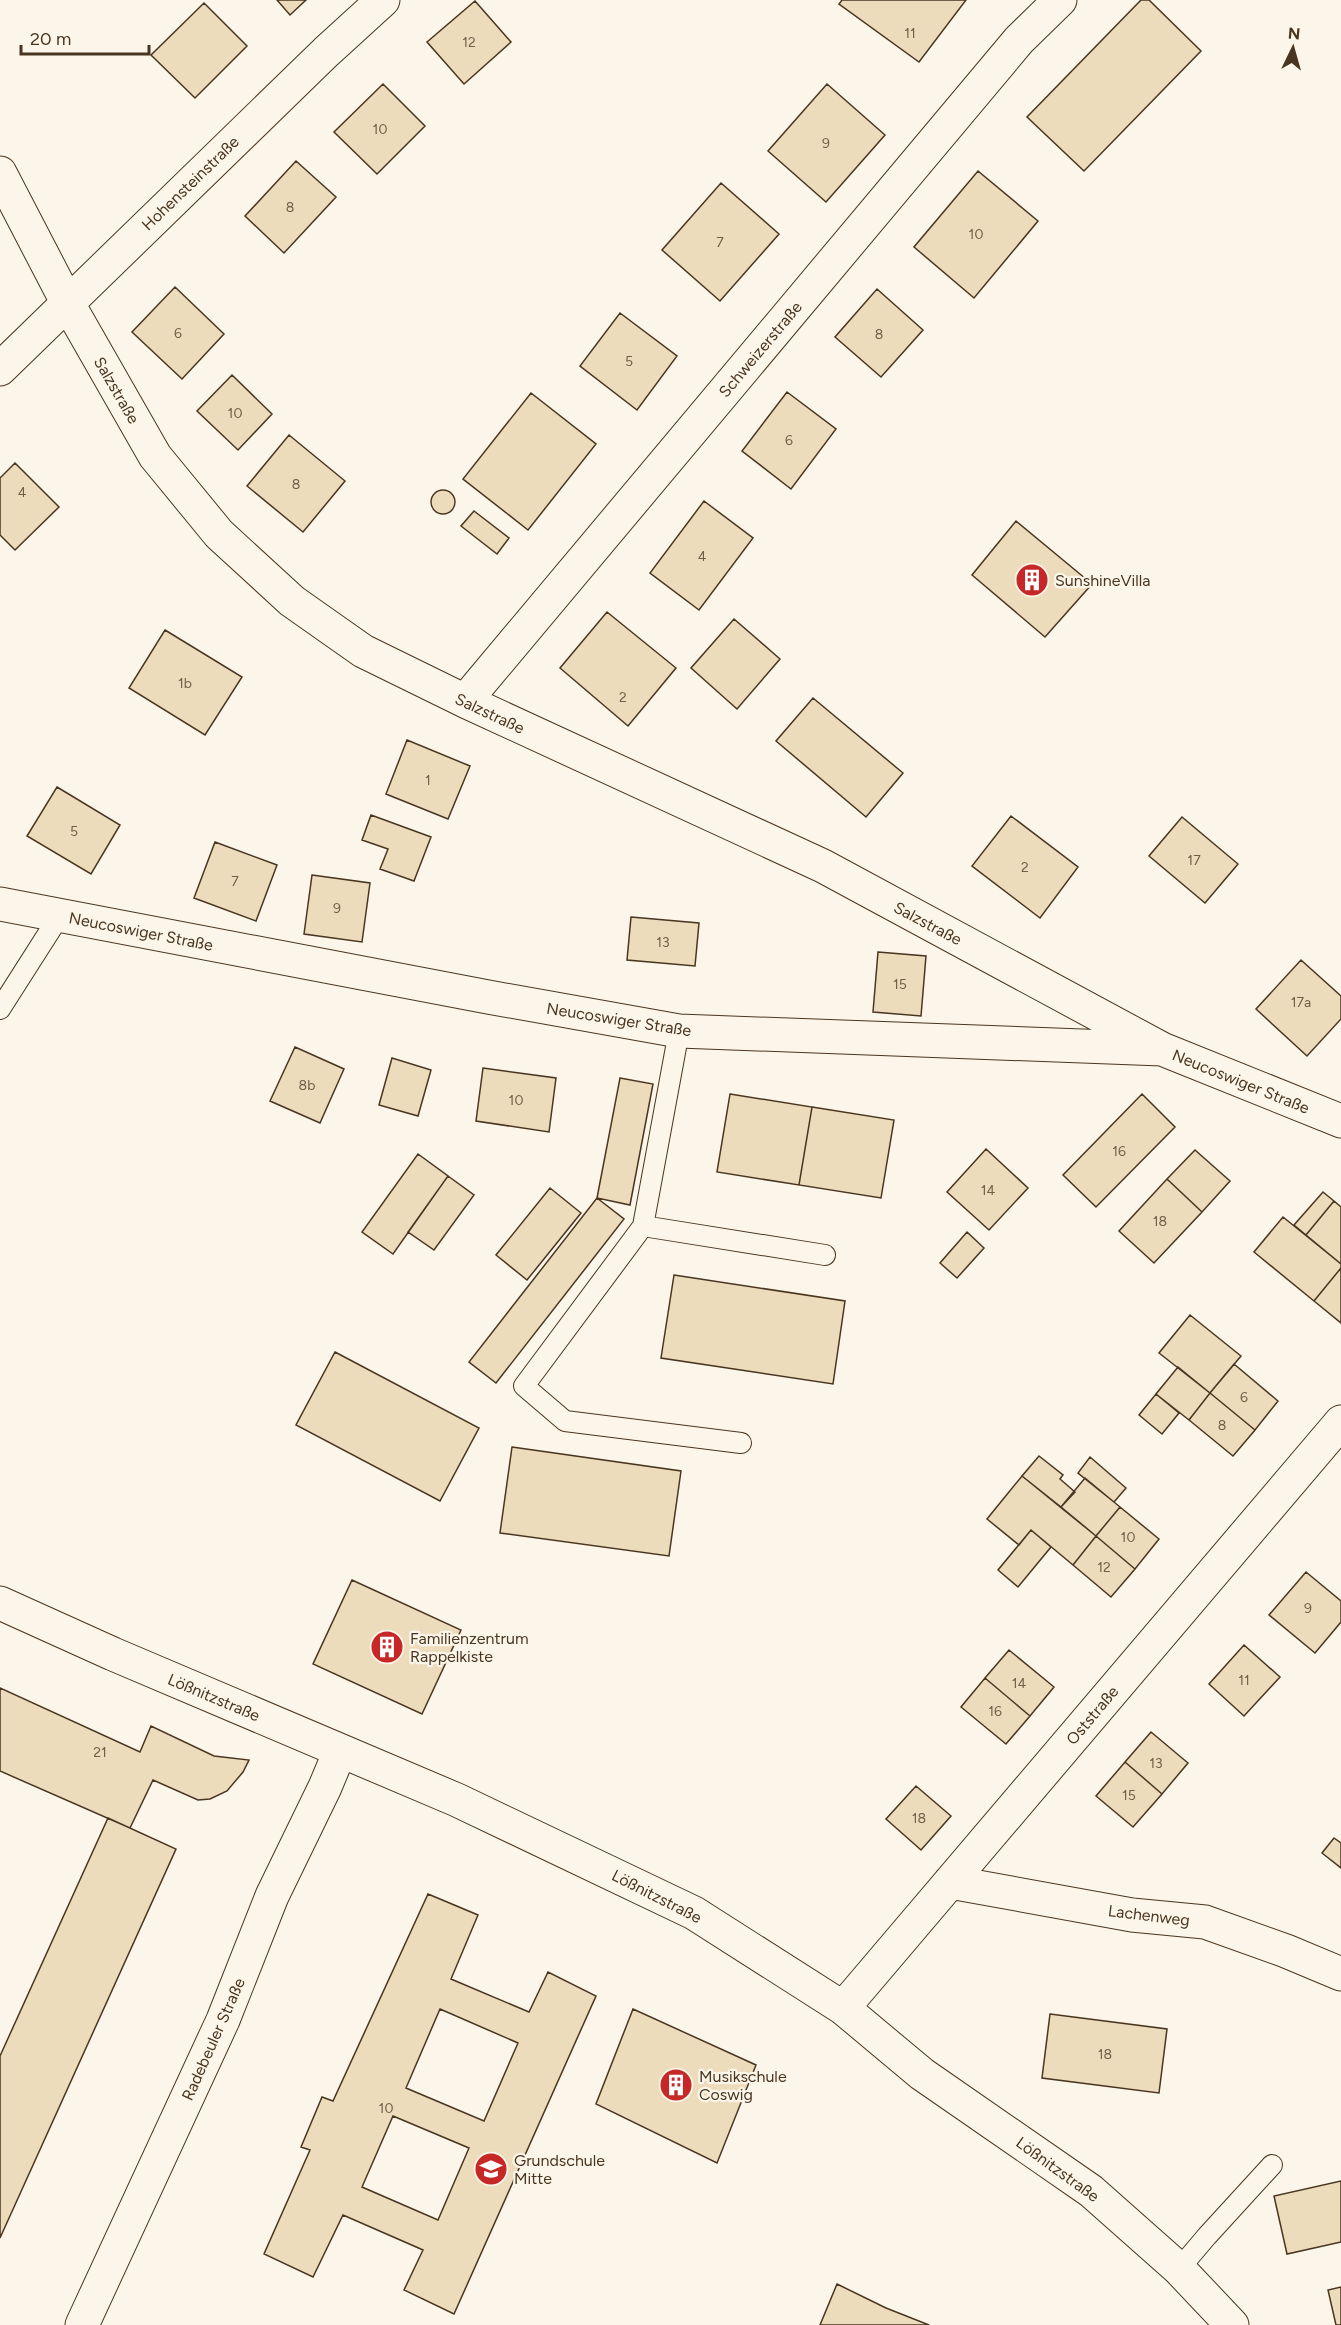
<svg xmlns="http://www.w3.org/2000/svg" width="1341" height="2325" viewBox="0 0 1341 2325" font-family="Figtree,sans-serif">
<style>
.building{fill:#ecdcbc;stroke:#4a3520;stroke-width:1.5;fill-rule:evenodd}
.lines{fill:none;stroke-linecap:round;stroke-linejoin:round}
.lane-casing{stroke:#4a3520;stroke-width:22}
.street-casing{stroke:#4a3520;stroke-width:35}
.lane{stroke:#fbf6e9;stroke-width:20}
.street{stroke:#fbf6e9;stroke-width:33}
.labels{text-anchor:middle;stroke-width:4.5;stroke-linejoin:round;paint-order:stroke}
.number-label{font-size:14px;fill:#725f47}
.street-label{font-size:16px;fill:#4a3520;stroke:#fbf6e9}
.poi-label{font-size:16px;fill:#4a3520;stroke:#fbf6e9;text-anchor:start}
</style>
<rect width="100%" height="100%" fill="#fbf6e9"/>
<!-- building -->
<path class="building" d="M277,0H306L290,15Z
M842,0H966L919,62L839,4Z
M1141,0H1149L1201,51L1084,171L1027,117Z
M475,1L511,42L464,84L427,42Z
M204,3L247,46L195,98L151,55Z
M383,84L425,126L377,174L334,132Z
M827,84L885,135L826,202L768,151Z
M296,161L336,197L284,253L245,216Z
M978,171L1038,221L974,298L914,247Z
M721,183L779,234L720,301L662,250Z
M175,287L224,334L182,379L132,332Z
M877,289L923,330L881,377L835,337Z
M620,313L677,356L637,410L580,366Z
M232,375L272,414L238,450L197,411Z
M787,392L836,429L791,489L742,451Z
M531,393L596,444L528,530L463,479Z
M289,435L345,481L303,532L247,486Z
M15,463L59,507L15,550L0,535V478Z
M431 502a12 12 0 1 1 24 0a12 12 0 1 1-24 0Z
M704,501L753,538L699,610L650,573Z
M474,511L509,538L497,554L461,526Z
M1016,521L1092,584L1045,637L972,575Z
M607,612L676,668L628,726L560,668Z
M734,619L780,659L737,709L691,668Z
M165,630L242,677L205,735L129,688Z
M813,698L903,773L866,817L776,741Z
M407,740L470,766L448,819L386,794Z
M57,787L120,825L91,874L27,836Z
M371,815L431,837L414,881L380,869L388,849L362,840Z
M1011,816L1078,867L1040,918L972,866Z
M1182,817L1238,864L1205,903L1149,856Z
M215,842L277,865L256,921L194,898Z
M312,875L370,883L362,942L304,934Z
M631,917L699,923L695,966L627,960Z
M878,952L926,956L921,1016L873,1012Z
M1301,960L1341,996V1019L1307,1056L1256,1009Z
M295,1047L344,1069L320,1123L270,1101Z
M392,1058L431,1070L418,1116L379,1105Z
M483,1068L556,1078L549,1132L476,1121Z
M620,1078L653,1084L630,1205L597,1198Z
M730,1094L812,1107L799,1185L717,1172Z
M1142,1094L1175,1127L1096,1207L1063,1175Z
M812,1107L894,1120L881,1198L799,1185Z
M986,1149L1028,1188L989,1230L947,1192Z
M1195,1150L1230,1181L1202,1212L1167,1179Z
M418,1154L448,1176L393,1254L362,1232Z
M448,1176L474,1195L434,1250L408,1232Z
M1167,1179L1202,1212L1154,1263L1119,1231Z
M550,1188L581,1213L527,1280L496,1255Z
M1323,1192L1334,1201L1306,1235L1294,1225Z
M597,1198L624,1219L496,1383L469,1362Z
M1334,1201L1341,1207V1264L1306,1235Z
M1283,1217L1341,1264V1268L1314,1301L1254,1252Z
M967,1232L984,1248L957,1278L940,1263Z
M1341,1268V1323L1314,1301Z
M674,1275L845,1301L833,1384L661,1358Z
M1190,1315L1241,1356L1210,1393L1159,1353Z
M335,1352L479,1428L440,1501L296,1425Z
M1234,1364L1278,1401L1255,1430L1210,1393Z
M1178,1367L1210,1393L1189,1420L1156,1394Z
M1210,1393L1255,1430L1233,1456L1189,1420Z
M1156,1394L1179,1413L1162,1434L1139,1415Z
M512,1447L681,1471L669,1556L500,1533Z
M1039,1456L1063,1475L1060,1479L1075,1492L1061,1507L1022,1476Z
M1090,1457L1126,1488L1114,1502L1078,1473Z
M1022,1476L1096,1536L1073,1565L1031,1530L1019,1545L987,1519Z
M1085,1478L1120,1507L1096,1536L1061,1507Z
M1120,1507L1159,1539L1135,1569L1096,1536Z
M1031,1530L1051,1547L1018,1587L998,1570Z
M1096,1536L1135,1569L1111,1597L1073,1565Z
M1306,1572L1341,1601V1622L1315,1653L1269,1615Z
M352,1580L461,1630L422,1714L313,1664Z
M1244,1645L1280,1677L1244,1716L1209,1684Z
M1009,1650L1054,1687L1030,1716L985,1678Z
M985,1678L1030,1716L1006,1744L961,1707Z
M0,1688L140,1752L151,1726L214,1756L249,1760L243,1772L227,1791L210,1799L198,1800L153,1780L130,1828L0,1771Z
M1151,1732L1188,1763L1162,1794L1125,1762Z
M1125,1762L1162,1794L1133,1827L1096,1796Z
M916,1786L951,1816L921,1850L886,1819Z
M108,1818L176,1849L0,2238V2056Z
M1334,1838L1341,1843V1868L1322,1853Z
M428,1894L478,1915L451,1979L529,2012L548,1972L596,1996L454,2314L404,2290L423,2250L343,2215L313,2277L264,2254L310,2150L301,2147L322,2097L333,2101ZM440,2009L518,2043L484,2121L406,2088ZM393,2116L469,2148L438,2220L362,2187Z
M633,2009L756,2065L717,2163L596,2104Z
M1050,2014L1167,2029L1159,2093L1042,2078Z
M1341,2181V2242L1287,2254L1274,2196Z
M837,2284L886,2308L929,2325H820Z
M1341,2287V2325H1336L1328,2290Z"/>
<g class="lines">
<defs>
<path id="lane" d="M0,1009L60,915
M679,1031L643,1226L524,1386L565,1421L741,1443
M643,1226L825,1255
M1179,2269L1207,2236L1272,2165"/>
<path id="street" d="M0,173L67,302L155,456L219,534L292,601L363,651L465,701L823,866L1162,1049
M0,369L326,52L383,0
M465,701L1019,40L1060,0
M0,904L488,997L679,1031L1162,1049L1341,1121
M0,1603L113,1654L457,1800L694,1913L843,2008L922,2074L1091,2191L1179,2269L1232,2325
M950,1882L1132,1915L1205,1922L1286,1951L1341,1974
M843,2008L1341,1422
M82,2325L223,2020L272,1896L325,1787L340,1751"/>
</defs>
<!-- lane casing -->
<use href="#lane" class="lane-casing"/>
<!-- street casing -->
<use href="#street" class="street-casing"/>
<!-- lane -->
<use href="#lane" class="lane"/>
<!-- street -->
<use href="#street" class="street"/>
</g>
<!-- icons -->
<defs>
<symbol id="building-disc" viewBox="-11 -11 22 22"><circle r="9.5" fill="#c62828" stroke="#fbf6e9"/><path d="M-4-6H4V6H1V3H-1V6H-4ZM-2.5-4.3h1.7v1.8h-1.7ZM.8-4.3h1.7v1.8H.8ZM-2.5-1h1.7V.8h-1.7ZM.8-1h1.7V.8H.8Z" fill="#fff"/></symbol>
<symbol id="school-disc" viewBox="-11 -11 22 22"><circle r="9.5" fill="#c62828" stroke="#fbf6e9"/><path d="M0-5L7-2L0 1L-7-2ZM-4 1L0 2.5L4 1V4Q0 6-4 4Z" fill="#fff"/></symbol>
</defs>
<g fill-rule="evenodd">
<use href="#building-disc" x="1013" y="561" width="38" height="38"/>
<use href="#building-disc" x="368" y="1628" width="38" height="38"/>
<use href="#building-disc" x="657" y="2066" width="38" height="38"/>
<use href="#school-disc" x="472" y="2150" width="38" height="38"/>
</g>
<g class="labels">
<!-- number labels -->
<g class="number-label">
<text x="910" y="38">11</text>
<text x="469" y="47">12</text>
<text x="380" y="134">10</text>
<text x="826" y="148">9</text>
<text x="290" y="212">8</text>
<text x="976" y="239">10</text>
<text x="720" y="247">7</text>
<text x="178" y="338">6</text>
<text x="879" y="339">8</text>
<text x="629" y="366">5</text>
<text x="235" y="418">10</text>
<text x="789" y="445">6</text>
<text x="296" y="489">8</text>
<text x="22" y="497">4</text>
<text x="702" y="561">4</text>
<text x="185" y="688">1b</text>
<text x="623" y="702">2</text>
<text x="428" y="785">1</text>
<text x="74" y="836">5</text>
<text x="1194" y="865">17</text>
<text x="1025" y="872">2</text>
<text x="235" y="886">7</text>
<text x="337" y="913">9</text>
<text x="663" y="947">13</text>
<text x="900" y="989">15</text>
<text x="1301" y="1007">17a</text>
<text x="307" y="1090">8b</text>
<text x="516" y="1105">10</text>
<text x="1119" y="1156">16</text>
<text x="988" y="1195">14</text>
<text x="1160" y="1226">18</text>
<text x="1244" y="1402">6</text>
<text x="1222" y="1430">8</text>
<text x="1128" y="1542">10</text>
<text x="1104" y="1572">12</text>
<text x="1308" y="1613">9</text>
<text x="1244" y="1685">11</text>
<text x="1019" y="1688">14</text>
<text x="995" y="1716">16</text>
<text x="100" y="1757">21</text>
<text x="1156" y="1768">13</text>
<text x="1129" y="1800">15</text>
<text x="919" y="1823">18</text>
<text x="1105" y="2059">18</text>
<text x="386" y="2113">10</text>
</g>
<!-- street labels -->
<g class="street-label">
<text transform="translate(190 183) rotate(-44)" y="6">Hohensteinstraße</text>
<text transform="translate(760 349) rotate(-50)" y="6">Schweizerstraße</text>
<text transform="translate(117 390) rotate(60)" y="6">Salzstraße</text>
<text transform="translate(490 713) rotate(25)" y="6">Salzstraße</text>
<text transform="translate(928 923) rotate(28)" y="6">Salzstraße</text>
<text transform="translate(141 931) rotate(11)" y="6">Neucoswiger Straße</text>
<text transform="translate(619 1019) rotate(9)" y="6">Neucoswiger Straße</text>
<text transform="translate(1241 1081) rotate(22)" y="6">Neucoswiger Straße</text>
<text transform="translate(214 1697) rotate(23)" y="6">Lößnitzstraße</text>
<text transform="translate(1092 1715) rotate(-50)" y="6">Oststraße</text>
<text transform="translate(657 1896) rotate(27)" y="6">Lößnitzstraße</text>
<text transform="translate(1149 1915) rotate(7)" y="6">Lachenweg</text>
<text transform="translate(213 2039) rotate(-66)" y="6">Radebeuler Straße</text>
<text transform="translate(1058 2169) rotate(36)" y="6">Lößnitzstraße</text>
</g>
<!-- poi labels -->
<g class="poi-label">
<text x="1055" y="586">SunshineVilla</text>
<text x="410" y="1644">Familienzentrum<tspan x="410" dy="18">Rappelkiste</tspan></text>
<text x="699" y="2082">Musikschule<tspan x="699" dy="18">Coswig</tspan></text>
<text x="514" y="2166">Grundschule<tspan x="514" dy="18">Mitte</tspan></text>
</g>
</g>
<!-- north arrow -->
<g transform="translate(1293 48) rotate(5)" stroke="#fbf6e9" stroke-width="4.5" paint-order="stroke">
<path d="M0-4.5L10 22L0 15L-10 22Z" fill="#4a3520"/>
<text y="-9" font-size="16" font-weight="bold" text-anchor="middle" fill="#4a3520">N</text>
</g>
<!-- scale -->
<path d="M21 45v9h128v-9" fill="none" stroke="#4a3520" stroke-width="3"/>
<text x="30" y="45" font-size="18" fill="#4a3520" stroke="#fbf6e9" stroke-width="4.5" paint-order="stroke">20 m</text>
</svg>
